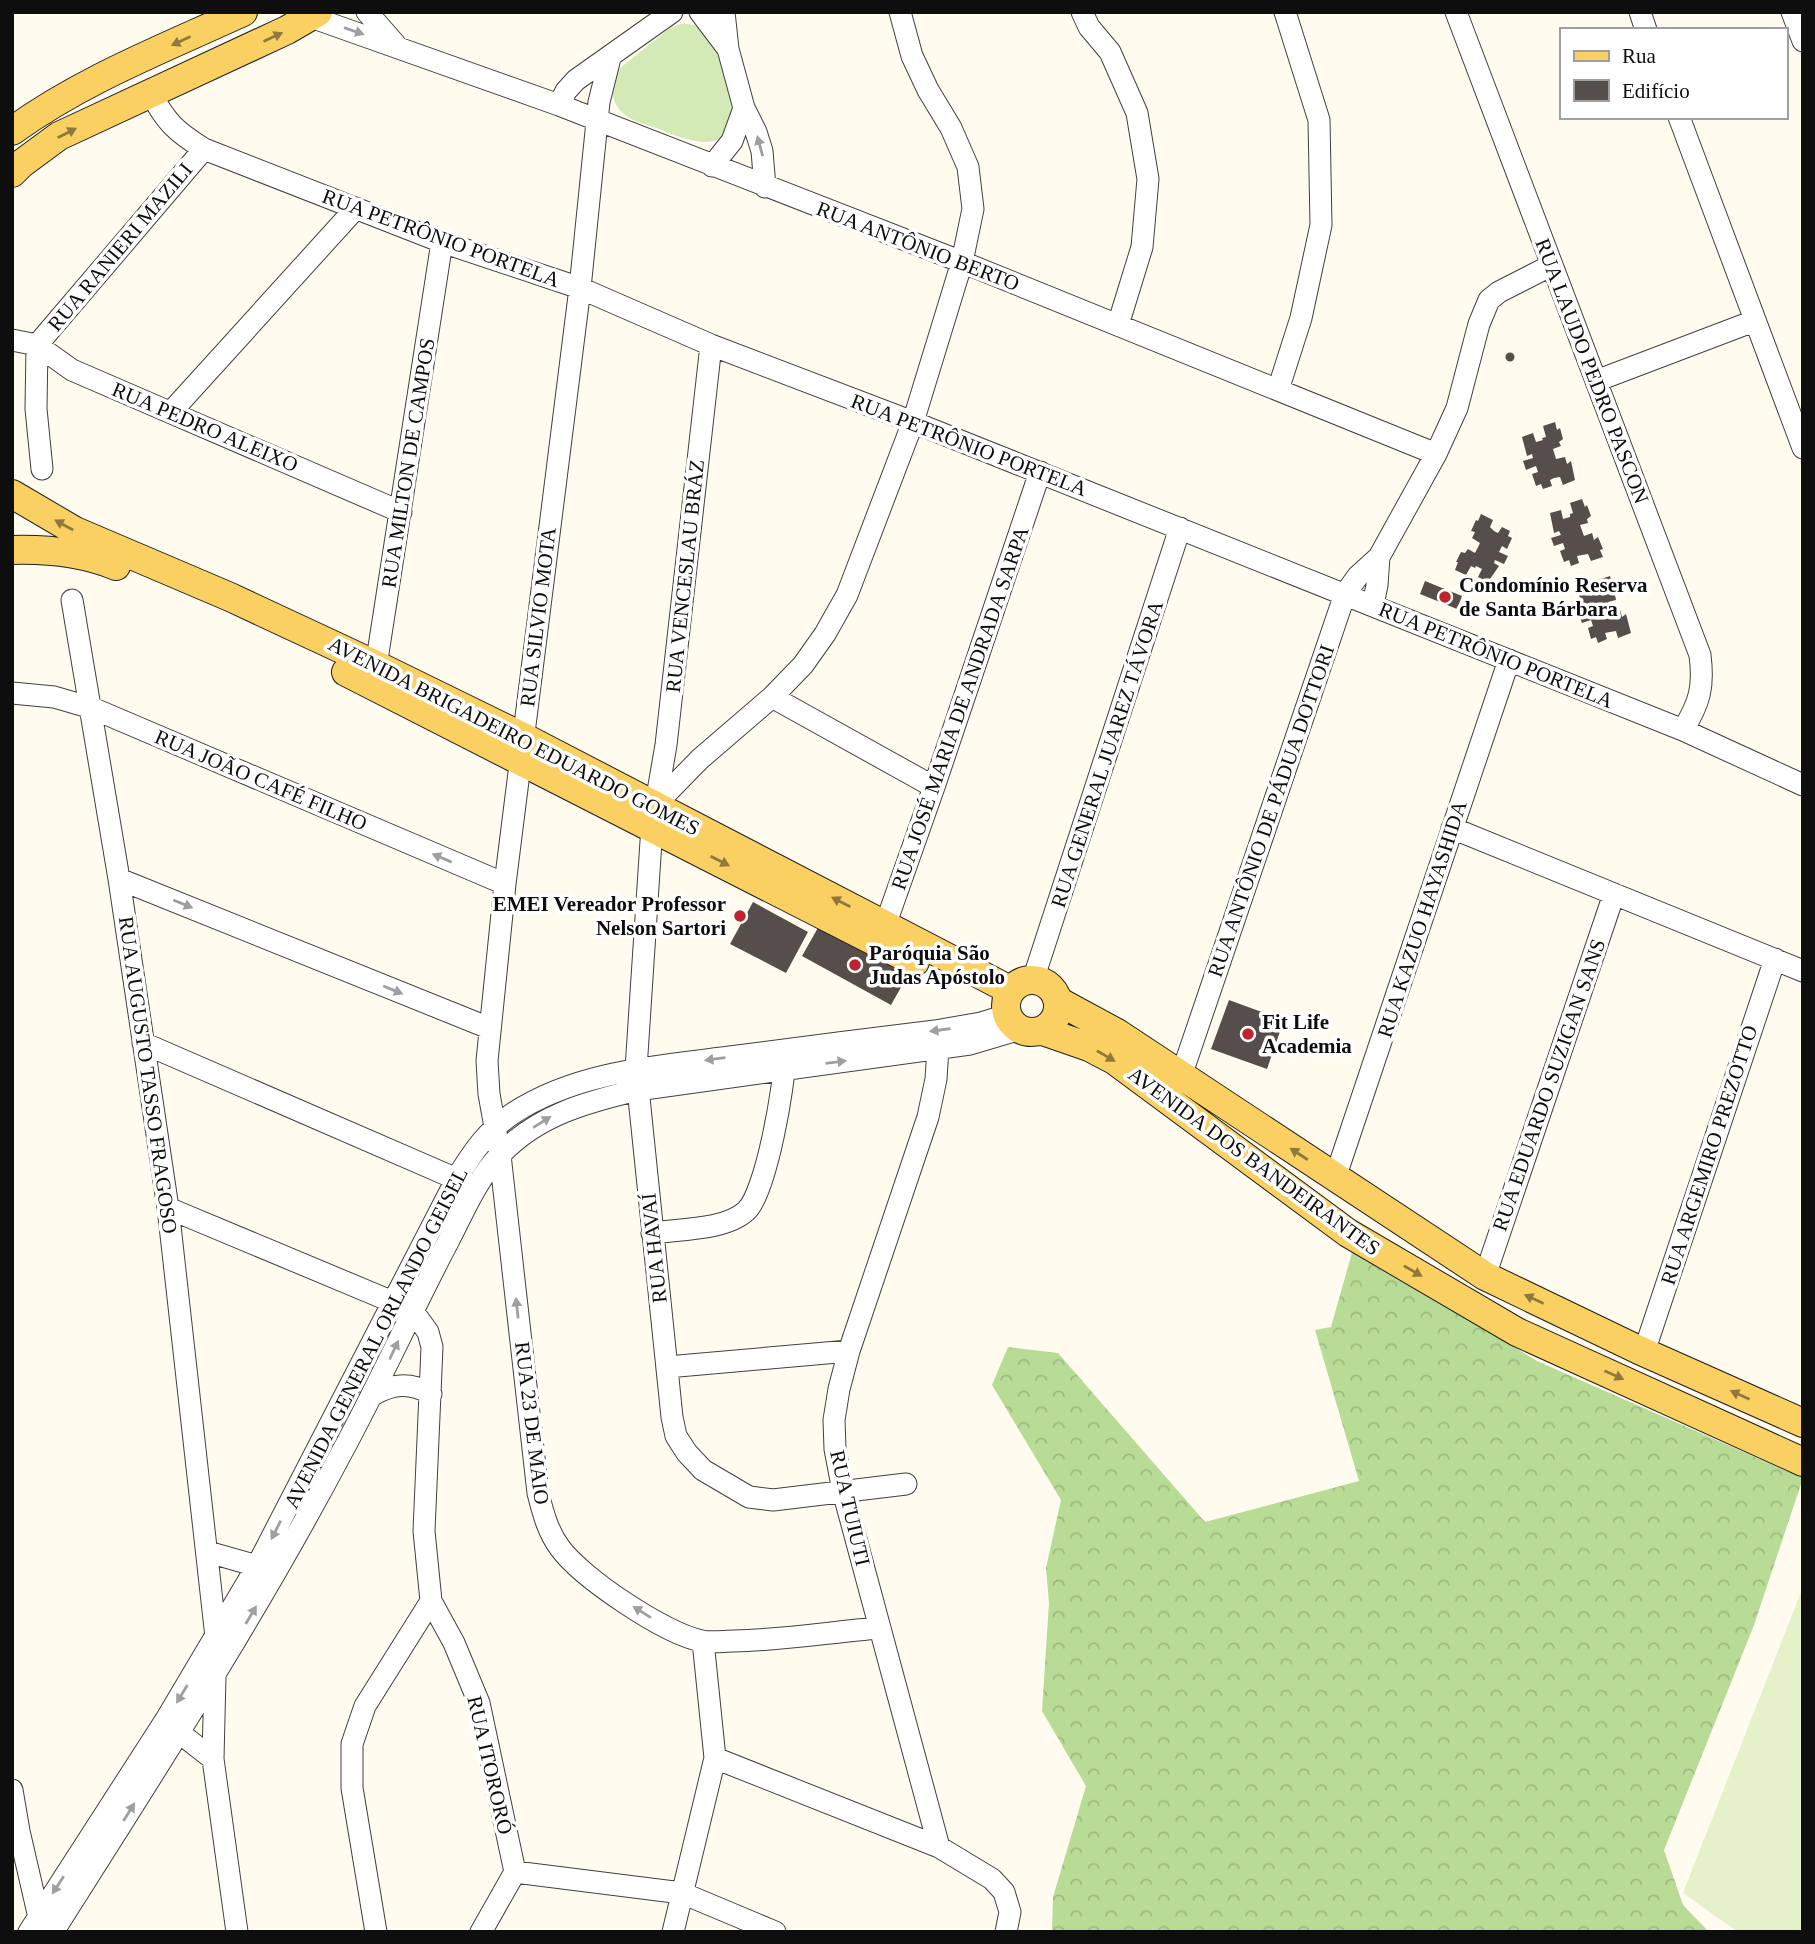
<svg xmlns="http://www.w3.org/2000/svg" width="1815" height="1944" viewBox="0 0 1815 1944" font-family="'Times New Roman',serif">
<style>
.grass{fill:#d3eab7}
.forest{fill:url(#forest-crowns)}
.pitch{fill:#e5f1c9}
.building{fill:#564e4a}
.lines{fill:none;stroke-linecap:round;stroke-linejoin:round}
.minor-casing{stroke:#414141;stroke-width:23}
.major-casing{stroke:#1f1f1f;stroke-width:30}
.minor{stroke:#fff;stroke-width:21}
.major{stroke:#fad063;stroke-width:28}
.oneway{fill:#9f9f9f}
.oneway2{fill:#90793d}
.poi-dot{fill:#c02330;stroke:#fff;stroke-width:2.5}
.labels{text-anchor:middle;stroke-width:7;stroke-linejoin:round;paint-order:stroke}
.street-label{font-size:21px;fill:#0e0e0e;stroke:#fff}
.poi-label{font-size:21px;font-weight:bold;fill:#0e0e0e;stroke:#fff;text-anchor:start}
</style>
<defs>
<pattern id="forest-crowns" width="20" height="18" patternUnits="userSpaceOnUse" patternTransform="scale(1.75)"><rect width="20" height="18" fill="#b8db96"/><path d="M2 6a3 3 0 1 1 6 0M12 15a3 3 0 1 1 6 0" fill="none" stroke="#9dbb80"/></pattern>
</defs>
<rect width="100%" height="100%" fill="#fffbee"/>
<!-- grass -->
<path class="grass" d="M681,24C688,24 696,24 703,29C724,44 726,83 733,107C732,159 689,141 659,129C646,124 628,121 620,110C609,97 611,82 619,69L670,28Z"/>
<!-- forest -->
<path class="forest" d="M1353,1249L1537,1361L1803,1478L1754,1625L1664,1850L1683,1905L1709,1932H1052L1053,1897L1086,1786L1042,1711L1049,1603L1046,1568L1061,1500L992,1385L1008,1347L1058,1353L1205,1522L1359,1481L1315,1330L1331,1327Z"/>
<!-- pitch -->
<path class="pitch" d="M1803,1587V1932H1738L1683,1893Z"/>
<!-- building -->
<path class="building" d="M1505.5 357a4.5 4.5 0 1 1 9 0a4.5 4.5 0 1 1-9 0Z
M1555,422L1557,430L1560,428L1563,439L1559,442L1561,446L1553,449L1556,459L1565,457L1567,464L1571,461L1575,480L1563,485L1560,477L1554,478L1550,480L1552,486L1543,489L1541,484L1536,486L1532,474L1538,472L1536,466L1526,470L1523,461L1533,458L1532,454L1527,456L1522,437L1533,433L1536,442L1543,440L1542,438L1546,437L1543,426Z
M1582,499L1585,507L1587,505L1591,516L1587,519L1588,523L1580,525L1584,536L1592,533L1594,540L1598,537L1603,549L1600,550L1603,557L1591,561L1588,554L1582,555L1577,556L1579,563L1571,566L1569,560L1564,562L1560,551L1565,549L1563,543L1554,546L1551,538L1561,535L1559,531L1554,533L1550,513L1561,510L1563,519L1570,517V514L1573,513L1570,503Z
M1481,514L1493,520L1490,527L1494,531L1498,533L1502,527L1510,531L1508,536L1512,538L1507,549L1502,546L1499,552L1508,556L1504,564L1495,560L1494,563L1499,566L1488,582L1478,577L1482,569L1476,566L1475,568L1471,566L1466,575L1455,570L1458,562H1456L1461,552L1465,553L1468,549L1475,553L1480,543L1472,538L1475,532L1471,531L1476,520L1478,521Z
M1610,576L1612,584L1615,582L1618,593L1615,595L1616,600L1608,602L1612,612L1620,610L1622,617L1626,614L1631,633L1618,638L1616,631L1610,632L1605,633L1607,639L1598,643L1596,637L1591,639L1588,628L1593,626L1591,620L1582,623L1579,615L1588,612L1587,608L1582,609L1578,590L1588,587L1591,596L1598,593L1597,591L1601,590L1598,580Z
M1425,581L1462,596L1457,609L1420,594Z
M753,902L808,932L786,973L730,944Z
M819,926L908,975L891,1005L802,956Z
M1229,1000L1284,1020L1267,1069L1211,1049Z"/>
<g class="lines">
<defs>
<path id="minor" d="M367,12L395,44
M700,12L728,49
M724,12L728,49L744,108L756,132L762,151L765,187
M1082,12L1089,27L1110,52L1137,113L1148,179L1142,247L1118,325
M1456,12L1700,655C1704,687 1700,702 1683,730
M1640,12L1646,30
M1792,12L1803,41
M311,17L559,105L962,262L1436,454
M610,58L599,102L580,288L505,884L487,1061L489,1094L500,1155L538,1493C543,1513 548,1532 560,1548C582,1578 665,1634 702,1641C712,1643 724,1641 734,1641C783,1640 831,1632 879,1628
M150,92C166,122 175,131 204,149L442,242L580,288L711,345L913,422L1683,730L1803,785
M559,105L566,91L576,80L672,12
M1679,117L1803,448
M712,166L732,141L744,108
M12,340L37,345L72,370L401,512
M37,345L204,149
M37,345L36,409L42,469
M711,345L666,745L652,826L636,1069L672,1417L676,1436L687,1453L703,1470L749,1497L773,1500L906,1484
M1596,381L1754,321
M1278,390L1301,318L1321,225L1319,120L1285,12
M171,412L356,208
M72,600L119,879L168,1208L216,1637
M1373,605L1377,585L1379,557
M374,679L442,242
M12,693L54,697L92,708L505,884
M772,697L934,787
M655,805L700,759L772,697L803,665L825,634L847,595L913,422L962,262L973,209L968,167L951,128L928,90L912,56L900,12
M1452,828L1803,971
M119,879L489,1028
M881,937L934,787L1040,472
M1033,980L1180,528
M143,1043L468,1184
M938,1049L936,1079L928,1117L849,1351L839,1389L834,1420L835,1449L843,1491L939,1847
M1181,1076L1345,594L1358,576L1379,557L1436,454L1457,408L1479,324L1489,300L1499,292L1552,265
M1335,1178L1509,660
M168,1208L412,1310L428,1332L432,1347L424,1531L431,1601L454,1643L479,1703L515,1872L481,1932
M652,1233C679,1229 726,1230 746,1211C766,1194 785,1083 785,1055
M1485,1276L1614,894
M1644,1352L1775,959
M667,1367L849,1351
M373,1395C393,1383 411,1382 431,1394
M208,1552L257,1566L267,1570
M215,1676L213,1759L237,1932
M168,1724L213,1759
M715,1758L939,1847L992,1879L1004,1892L1010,1912L1006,1932
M12,1790L19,1831L40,1922
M515,1872L682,1893L775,1932
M29,1932L165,1721L257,1566L457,1178C472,1153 487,1131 512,1114C578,1070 663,1066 738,1056C804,1047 869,1039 935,1031L981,1023L1007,1015
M53,1932C153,1774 255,1617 342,1452C380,1382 412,1310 449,1240C464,1211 478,1177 501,1154C538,1115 587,1102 637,1090L970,1044L1021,1029
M376,1932L352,1788V1744L365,1706L431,1601
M673,1932L715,1758L703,1641"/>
<path id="major" d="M12,131C82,80 165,48 243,12
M12,173L21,164L59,136L287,30L318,12
M12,494L75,531L230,597L378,666L523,737L1010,990
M12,550C48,549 82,552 116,566
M346,672L915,962
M1006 1006a26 26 0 1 1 52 0a26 26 0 1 1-52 0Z
M1058,1001L1117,1033L1485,1276L1639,1350L1803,1423
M1043,1031L1089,1047L1114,1060L1348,1233L1517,1332L1803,1462"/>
</defs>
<!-- minor casing -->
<use href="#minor" class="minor-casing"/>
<!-- major casing -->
<use href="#major" class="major-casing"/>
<!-- minor -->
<use href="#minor" class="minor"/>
<!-- major -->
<use href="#major" class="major"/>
</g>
<!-- one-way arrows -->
<defs><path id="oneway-solid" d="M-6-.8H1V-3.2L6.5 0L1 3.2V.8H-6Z" transform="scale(1.75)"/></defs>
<g class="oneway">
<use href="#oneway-solid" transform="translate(354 31) rotate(19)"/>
<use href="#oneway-solid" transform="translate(760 146) rotate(-105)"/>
<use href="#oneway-solid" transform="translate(442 858) rotate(-157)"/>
<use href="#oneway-solid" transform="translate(183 904) rotate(22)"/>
<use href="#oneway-solid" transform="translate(393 990) rotate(22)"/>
<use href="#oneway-solid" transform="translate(940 1030) rotate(172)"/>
<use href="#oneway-solid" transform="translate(715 1059) rotate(173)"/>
<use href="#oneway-solid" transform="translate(836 1062) rotate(-7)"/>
<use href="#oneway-solid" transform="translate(542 1122) rotate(-32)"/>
<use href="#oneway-solid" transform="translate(517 1308) rotate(-96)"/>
<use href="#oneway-solid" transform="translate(394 1350) rotate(-65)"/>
<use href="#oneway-solid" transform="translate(276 1530) rotate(117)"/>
<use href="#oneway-solid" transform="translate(642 1612) rotate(-148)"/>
<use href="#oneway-solid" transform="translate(251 1615) rotate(-59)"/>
<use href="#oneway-solid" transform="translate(182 1694) rotate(121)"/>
<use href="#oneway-solid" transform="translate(129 1812) rotate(-58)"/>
<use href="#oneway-solid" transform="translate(58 1885) rotate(123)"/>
</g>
<g class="oneway2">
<use href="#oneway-solid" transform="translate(273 37) rotate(-25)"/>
<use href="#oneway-solid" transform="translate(181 41) rotate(155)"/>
<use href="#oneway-solid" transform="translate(67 133) rotate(-27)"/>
<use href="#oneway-solid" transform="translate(64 525) rotate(-151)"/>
<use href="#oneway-solid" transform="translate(720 861) rotate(27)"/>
<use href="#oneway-solid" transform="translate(841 902) rotate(-153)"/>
<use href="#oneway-solid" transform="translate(1106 1056) rotate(30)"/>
<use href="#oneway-solid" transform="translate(1299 1154) rotate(-147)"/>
<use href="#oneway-solid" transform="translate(1413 1271) rotate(30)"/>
<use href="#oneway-solid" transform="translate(1534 1299) rotate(-155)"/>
<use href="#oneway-solid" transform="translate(1614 1375) rotate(24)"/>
<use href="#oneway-solid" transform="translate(1740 1395) rotate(-156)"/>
</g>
<!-- markers -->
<g class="poi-dot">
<circle cx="1445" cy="597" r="7"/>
<circle cx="740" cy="916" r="7"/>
<circle cx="855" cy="965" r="7"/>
<circle cx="1248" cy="1034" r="7"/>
</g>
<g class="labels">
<!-- street labels -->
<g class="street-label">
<text transform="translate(441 238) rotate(20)" y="7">RUA PETRÔNIO PORTELA</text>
<text transform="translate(918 246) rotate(21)" y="7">RUA ANTÔNIO BERTO</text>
<text transform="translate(120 247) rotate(-50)" y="7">RUA RANIERI MAZILI</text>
<text transform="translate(1592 371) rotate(69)" y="7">RUA LAUDO PEDRO PASCON</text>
<text transform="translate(205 427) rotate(23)" y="7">RUA PEDRO ALEIXO</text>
<text transform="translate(969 445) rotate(21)" y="7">RUA PETRÔNIO PORTELA</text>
<text transform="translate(408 463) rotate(-81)" y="7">RUA MILTON DE CAMPOS</text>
<text transform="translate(685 576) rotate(-84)" y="7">RUA VENCESLAU BRÁZ</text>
<text transform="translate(538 617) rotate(-83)" y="7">RUA SILVIO MOTA</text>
<text transform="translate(1496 655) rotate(22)" y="7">RUA PETRÔNIO PORTELA</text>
<text transform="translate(960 708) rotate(-71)" y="7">RUA JOSÉ MARIA DE ANDRADA SARPA</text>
<text transform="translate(514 736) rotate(27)" y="7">AVENIDA BRIGADEIRO EDUARDO GOMES</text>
<text transform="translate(1107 754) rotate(-72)" y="7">RUA GENERAL JUAREZ TÁVORA</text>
<text transform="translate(261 780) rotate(23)" y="7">RUA JOÃO CAFÉ FILHO</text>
<text transform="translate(1271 811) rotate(-71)" y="7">RUA ANTÔNIO DE PÁDUA DOTTORI</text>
<text transform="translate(1422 919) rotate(-72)" y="7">RUA KAZUO HAYASHIDA</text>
<text transform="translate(148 1075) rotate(82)" y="7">RUA AUGUSTO TASSO FRAGOSO</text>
<text transform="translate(1549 1085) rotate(-71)" y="7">RUA EDUARDO SUZIGAN SANS</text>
<text transform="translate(1709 1155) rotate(-72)" y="7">RUA ARGEMIRO PREZOTTO</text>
<text transform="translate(1254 1161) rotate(36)" y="7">AVENIDA DOS BANDEIRANTES</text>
<text transform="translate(654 1248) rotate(-96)" y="7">RUA HAVAÍ</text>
<text transform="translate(376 1338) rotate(-63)" y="7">AVENIDA GENERAL ORLANDO GEISEL</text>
<text transform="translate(532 1423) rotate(83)" y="7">RUA 23 DE MAIO</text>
<text transform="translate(850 1508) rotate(77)" y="7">RUA TUIUTI</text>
<text transform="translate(490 1765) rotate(77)" y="7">RUA ITORORÓ</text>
</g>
<!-- poi labels -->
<g class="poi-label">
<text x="1459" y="592">Condomínio Reserva<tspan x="1459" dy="24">de Santa Bárbara</tspan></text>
<text x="726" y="911" text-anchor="end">EMEI Vereador Professor<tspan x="726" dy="24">Nelson Sartori</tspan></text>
<text x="869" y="960">Paróquia São<tspan x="869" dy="24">Judas Apóstolo</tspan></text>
<text x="1262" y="1029">Fit Life<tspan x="1262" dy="24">Academia</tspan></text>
</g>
</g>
<!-- border -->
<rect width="1815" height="1944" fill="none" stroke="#0e0e0e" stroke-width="28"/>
<!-- legend -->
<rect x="1560" y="28" width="228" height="91" fill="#ffffff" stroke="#9f9f9f" stroke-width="2"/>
<rect x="1574" y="51" width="35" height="10" fill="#fad063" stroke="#9f9f9f" stroke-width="2"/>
<text x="1622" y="63" font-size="21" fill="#0e0e0e">Rua</text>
<rect x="1574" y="80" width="35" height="21" fill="#564e4a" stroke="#9f9f9f" stroke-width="2"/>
<text x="1622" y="98" font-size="21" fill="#0e0e0e">Edifício</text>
</svg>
